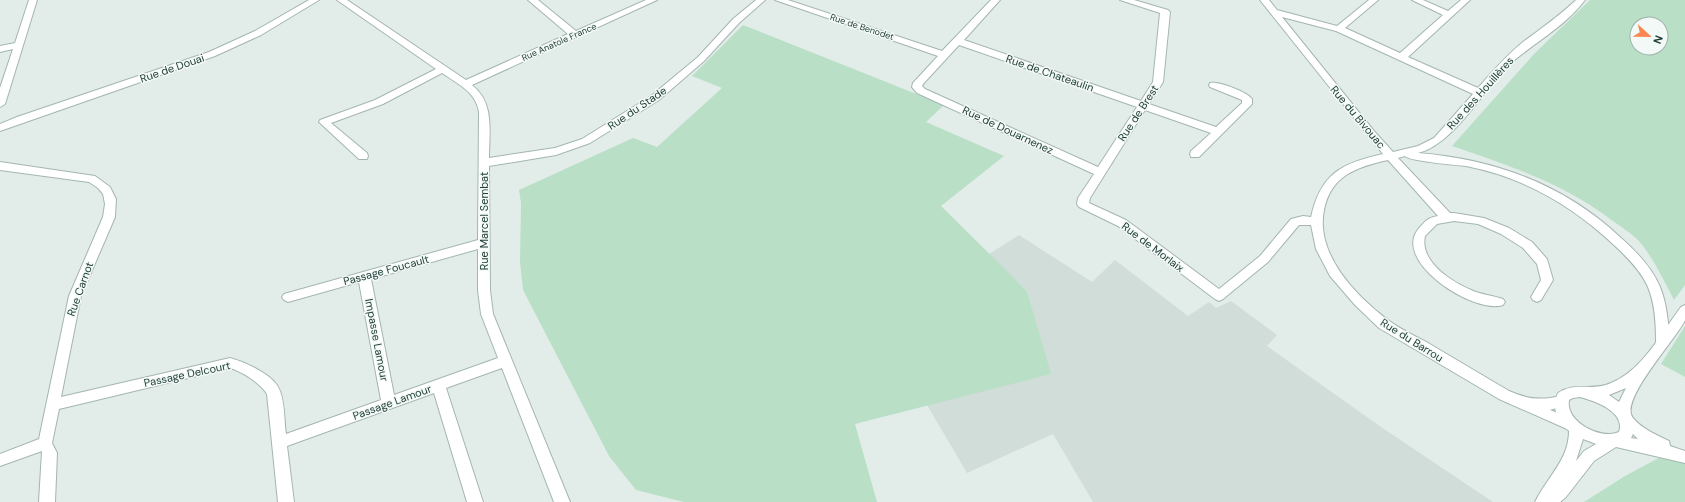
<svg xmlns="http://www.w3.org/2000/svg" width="1685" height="502" viewBox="0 0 1685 502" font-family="'DM Sans',sans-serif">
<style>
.built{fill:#d0ddd8}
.green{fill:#b9dfc6;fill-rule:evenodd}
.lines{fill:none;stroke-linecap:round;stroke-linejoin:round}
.minor-casing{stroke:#a4b5b1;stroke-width:2}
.tertiary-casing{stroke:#a4b5b1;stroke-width:2}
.minor{fill:#fff;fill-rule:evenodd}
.tertiary{fill:#fff;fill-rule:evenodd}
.labels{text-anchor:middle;stroke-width:3;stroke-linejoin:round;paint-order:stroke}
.far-street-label{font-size:9px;fill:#213f39;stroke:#f3f9f6}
.street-label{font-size:11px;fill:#213f39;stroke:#f3f9f6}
</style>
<rect width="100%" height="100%" fill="#e2ede9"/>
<!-- built -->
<path class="built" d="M1019,235L1092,282L1115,260L1188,316L1209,302L1216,308L1231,301L1277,335L1267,346L1381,427L1493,502H1093L1053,434L967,473L927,405L1050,374L1027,291L989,254Z"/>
<!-- green -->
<path class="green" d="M1590,0H1685V285L1674,300C1663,279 1653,257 1638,240C1631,233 1621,227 1613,221C1563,183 1510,166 1452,146L1535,53ZM1637,24H1661V48H1637Z
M743,25L944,105L926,122L1004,156L941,206L1027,291L1051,374L855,424L877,502H684L636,490L609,456L523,290L520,262L521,203L519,190L633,138L657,147L722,88L692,76Z
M1685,326V377L1661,364Z
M1668,453L1685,461V502H1584L1625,476Z"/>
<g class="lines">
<defs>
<path id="minor" d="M29,0H37L5,104L0,107V88L13,49L0,52V46L15,43Z
M337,0H347L466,80L568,34L528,0H538L576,31L646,0H657L472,85C495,103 489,132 489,158L555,148L582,139L651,96L698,57L733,19L756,0H765L739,23L704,61L659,100L590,143L556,155L489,166L490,290L493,314L570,502H554L502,368L446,388L483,502H467L434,393L287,446L294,502H278L267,394C260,383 243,372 230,368L59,409L52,443L57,453L55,502H39L42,451L0,466V454L39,439L69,296L103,217L105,204L103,194L98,188L89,182L0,170V162L95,176L110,187L116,199L115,217L81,296L61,397L230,358C245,362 275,375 280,391C285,404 284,421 286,434L381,400L359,282L288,302L284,300L282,297L284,294L478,240L479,112C476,92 458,84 442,73L383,104L331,123L367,153L368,156L367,159H359L319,122L320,120L375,100L436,69ZM478,249V290L481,314L498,358L394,395L371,279Z
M775,0H788L942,51L991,0H1000L964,40L1141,101L1153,82L1160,13L1120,0H1134L1168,10L1170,12L1163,82L1149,104L1216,127L1242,103V100L1210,87L1209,85L1210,83C1219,81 1247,92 1252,99V104L1199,157H1191L1190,154L1191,151L1211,133L1145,110L1090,198L1089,203L1126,220L1219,289L1260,256L1291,219L1303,216L1311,217C1321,173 1342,163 1383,154L1260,0H1269L1277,10L1337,26L1369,0H1378L1345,28L1400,53L1443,15L1412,0H1423L1448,11L1461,0H1470L1408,57L1478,88C1492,72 1506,56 1523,42C1542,28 1559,16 1576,0H1585C1565,27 1533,43 1509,65C1483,90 1453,145 1418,153C1495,159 1565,185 1621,238C1637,252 1652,268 1660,287C1667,304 1668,323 1670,341L1668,345L1663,346L1658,345L1656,341C1656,323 1655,304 1648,287C1641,271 1627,257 1614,245C1573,206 1523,177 1466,166C1456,165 1408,161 1405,156L1398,158L1450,213H1454L1484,218L1509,228L1532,242L1547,259L1553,280L1541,300L1537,302L1533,300L1531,297L1541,280L1537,264L1523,248L1501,234L1478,224L1454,221L1437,224L1425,236C1419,263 1455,284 1476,292C1485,295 1494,296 1503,299L1505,302L1503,305C1474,315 1387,259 1421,226C1426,220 1430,217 1438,216L1388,160C1357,167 1331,175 1324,210C1315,254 1356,296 1388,320C1400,329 1415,336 1428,343C1455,359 1482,375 1509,391C1523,397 1534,400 1550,398C1556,397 1560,395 1566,397L1568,401L1566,405L1550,410L1577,421L1579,425L1577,429L1572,431L1567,429L1499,399L1379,328L1355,305L1330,276L1316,249L1311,225H1299L1268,262L1223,299L1219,301L1215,299L1118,226L1079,207L1077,204L1078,198L1094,174L917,93L912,87L913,83L938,56ZM1282,17L1336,31L1473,94L1434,138L1418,146L1393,152L1374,131ZM959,45L1137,107L1098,167L925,89L922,86L923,84Z"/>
<path id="tertiary" d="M309,0H319L261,35L215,56L0,131V124L17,117L209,52L255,31Z
M1685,305C1685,309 1685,316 1685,320C1678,337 1618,401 1633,418C1642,429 1657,435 1669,441L1670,446L1685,451V463L1616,447L1594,461L1566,497L1560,502H1535C1547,477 1569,460 1569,431C1557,421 1551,407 1558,393C1577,381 1591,392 1611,383C1643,370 1661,333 1681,307ZM1626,388L1619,402L1609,395ZM1580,397C1595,401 1626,412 1619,432C1601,440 1565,422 1569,400L1573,398ZM1633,434L1638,439L1631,438ZM1583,439L1596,444L1584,451L1576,461Z"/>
</defs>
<!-- minor casing -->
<use href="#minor" class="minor-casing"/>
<!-- tertiary casing -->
<use href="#tertiary" class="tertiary-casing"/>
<!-- minor -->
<use href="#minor" class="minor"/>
<!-- tertiary -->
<use href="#tertiary" class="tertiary"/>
</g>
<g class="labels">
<!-- far-street labels -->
<g class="far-street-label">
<text transform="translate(862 27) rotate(18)" y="3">Rue de Benodet</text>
<text transform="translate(559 42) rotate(-24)" y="3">Rue Anatole France</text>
</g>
<!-- street labels -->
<g class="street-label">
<text transform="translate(172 68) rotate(-19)" y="4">Rue de Douai</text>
<text transform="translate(1050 73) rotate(19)" y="4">Rue de Chateaulin</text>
<text transform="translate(1480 93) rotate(-48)" y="4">Rue des Houillères</text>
<text transform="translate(637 108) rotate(-34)" y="4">Rue du Stade</text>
<text transform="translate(1138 113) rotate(-57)" y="4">Rue de Brest</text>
<text transform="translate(1358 117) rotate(50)" y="4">Rue du Bivouac</text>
<text transform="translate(1008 130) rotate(25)" y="4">Rue de Douarnenez</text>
<text transform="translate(484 221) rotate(-90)" y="4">Rue Marcel Sembat</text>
<text transform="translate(1153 247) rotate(37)" y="4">Rue de Morlaix</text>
<text transform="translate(386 270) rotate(-15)" y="4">Passage Foucault</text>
<text transform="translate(80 289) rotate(-70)" y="4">Rue Carnot</text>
<text transform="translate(377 340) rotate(79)" y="4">Impasse Lamour</text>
<text transform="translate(1412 340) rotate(32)" y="4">Rue du Barrou</text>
<text transform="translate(187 374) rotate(-12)" y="4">Passage Delcourt</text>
<text transform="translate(392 402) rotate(-20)" y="4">Passage Lamour</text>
</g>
</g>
<!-- north arrow -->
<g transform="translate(1649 36) rotate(112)"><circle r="19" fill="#f3f9f6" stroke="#9fafaa"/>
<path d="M0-3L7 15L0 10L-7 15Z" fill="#fa8753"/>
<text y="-6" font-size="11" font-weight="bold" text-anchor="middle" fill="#213f39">N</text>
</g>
</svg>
